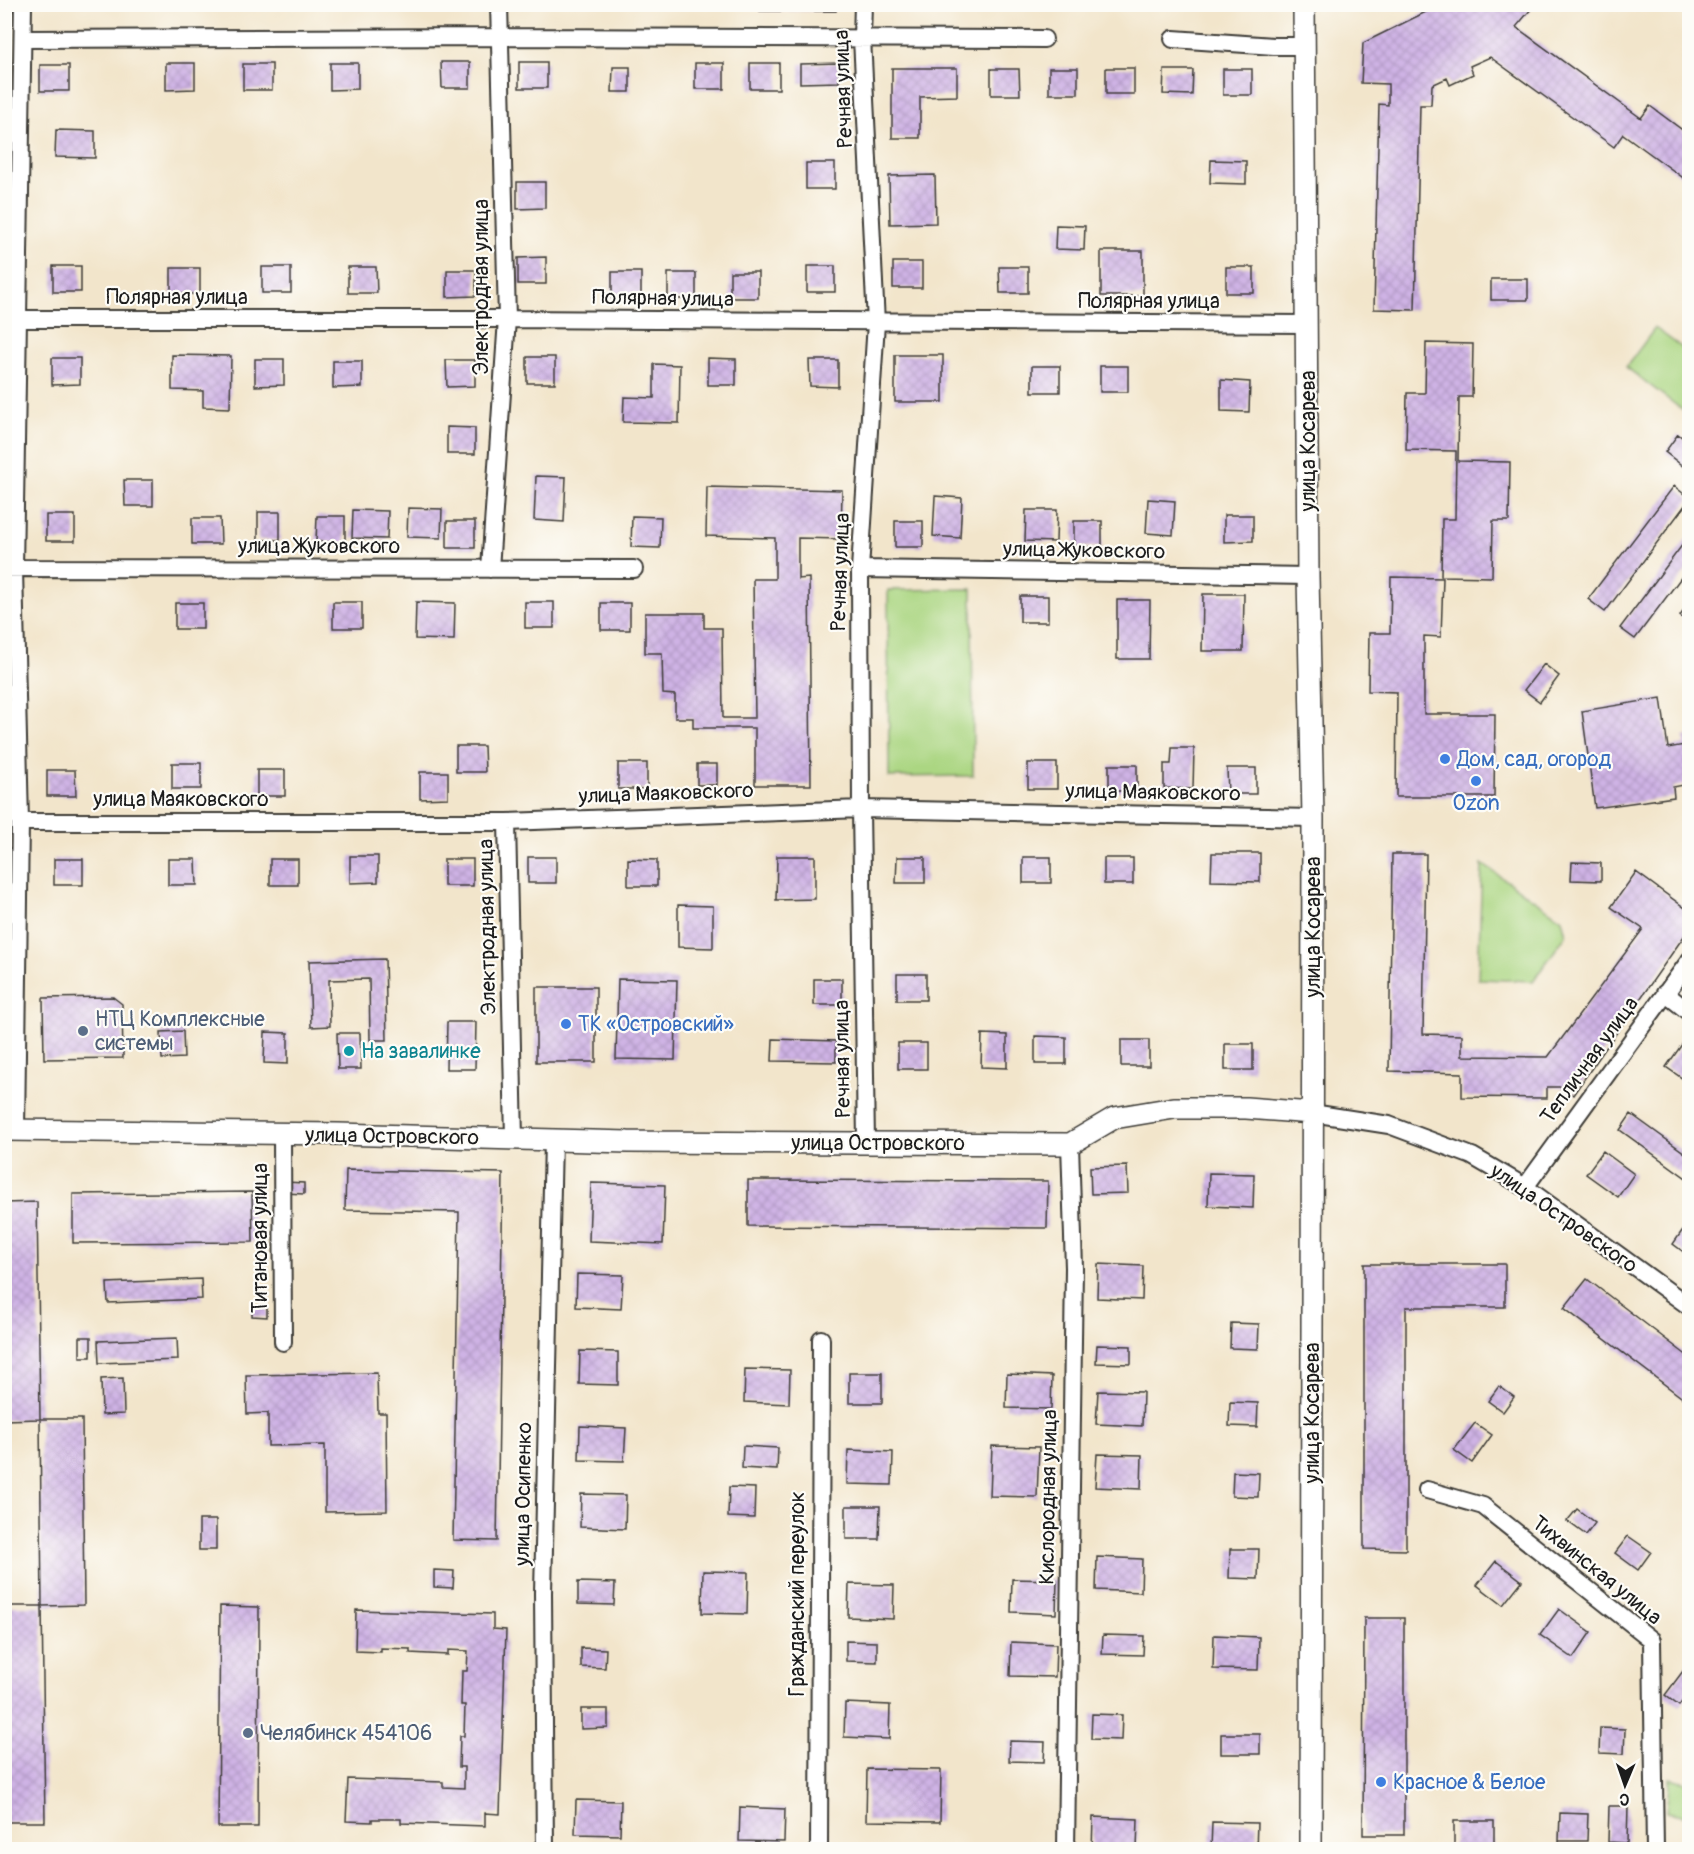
<svg xmlns="http://www.w3.org/2000/svg" width="1694" height="1854" viewBox="0 0 1694 1854" font-family="Pangolin,sans-serif">
<style>
.green{fill:#abd682;stroke:#64794f;stroke-width:1.5}
.building{fill:url(#building-cross-hatch)}
.lines{fill:none;stroke-linecap:round;stroke-linejoin:round}
.minor-casing{stroke:#3c3a36;stroke-width:20}
.tertiary-casing{stroke:#3c3a36;stroke-width:24}
.minor{stroke:#fff;stroke-width:16}
.tertiary{stroke:#fff;stroke-width:21}
.shop-dot{fill:#3f7fe0;stroke:#fdfcf7;stroke-width:2}
.service-dot{fill:#5c6f8a;stroke:#fdfcf7;stroke-width:2}
.culture-dot{fill:#0f9aa8;stroke:#fdfcf7;stroke-width:2}
.labels{text-anchor:middle;stroke-width:4.5;stroke-linejoin:round;paint-order:stroke}
.street-label{font-size:21px;fill:#1c1c1c;stroke:#fdfcf7}
.shop-label{font-size:21px;fill:#366cbe;stroke:#fdfcf7;text-anchor:start}
.service-label{font-size:21px;fill:#4e5e75;stroke:#fdfcf7;text-anchor:start}
.culture-label{font-size:21px;fill:#0d838f;stroke:#fdfcf7;text-anchor:start}
</style>
<defs>
<pattern id="building-cross-hatch" width="8" height="8" patternUnits="userSpaceOnUse" patternTransform="scale(1.5)"><rect width="8" height="8" fill="#cfb3e5"/><path d="M0 0l8 8M0 8l8-8" fill="none" stroke="#b199c4"/></pattern>
</defs>
<rect width="100%" height="100%" fill="#fdfcf7"/>
<filter id="ink" filterUnits="userSpaceOnUse"><feTurbulence type="fractalNoise" baseFrequency=".0167" numOctaves="2"/><feDisplacementMap in="SourceGraphic" scale="12" xChannelSelector="R" yChannelSelector="G"/><feConvolveMatrix kernelMatrix="1 2 1 2 8 2 1 2 1" color-interpolation-filters="sRGB"/></filter>
<filter id="wash" filterUnits="userSpaceOnUse"><feTurbulence type="fractalNoise" baseFrequency=".008" numOctaves="4" result="noise"/><feDisplacementMap in="SourceGraphic" scale="24" xChannelSelector="R" yChannelSelector="G"/><feGaussianBlur stdDeviation="1.35" result="paint"/><feColorMatrix in="noise" values="0 0 0 0 0 0 0 0 0 0 0 0 0 0 0 0 0 1.4 0 .05"/><feComposite in="paint" operator="in"/></filter>
<g filter="url(#wash)">
<rect width="100%" height="100%" fill="#f2e5cb"/>
<!-- green -->
<path class="green" d="M1655,328L1689,353V415L1626,367Z
M972,589L973,776L889,777L888,590Z
M1482,864L1562,919L1566,935L1533,981L1478,979Z
M1670,1778L1689,1783V1816L1666,1812Z"/>
<g id="blocks">
<!-- building -->
<path class="building" d="M761,4H836V11H760Z
M892,4H920V8H892Z
M1442,4H1527L1532,8L1516,27L1641,118L1650,106L1689,135V182L1623,134L1614,147L1490,57L1470,66L1473,74L1450,85L1447,78L1432,85L1431,105H1420L1415,310L1374,309L1379,104L1388,105V84L1361,83L1363,43Z
M441,62H470V88H442Z
M519,62H547V88H519Z
M166,63H195V89L166,90Z
M330,63H358V89L330,90Z
M695,63H724V89H695Z
M750,63H779V89H750Z
M839,63V82L800,83V64Z
M243,64H272V90H243Z
M40,65H69V91H40Z
M613,67H630V92H612Z
M892,68H957V96L920,97V138H892Z
M1049,68H1078V94H1049Z
M1106,68H1134V94H1106Z
M991,69H1019L1020,95H991Z
M1223,69H1252V95H1223Z
M1164,70H1193L1192,95L1163,94Z
M56,130L95,131V158L55,157Z
M1211,160L1246,161V184L1210,183Z
M806,163H835V189H806Z
M935,175L936,223L890,224L889,176Z
M517,182H545V208L517,209Z
M1056,225L1085,226L1084,250L1055,249Z
M1101,251H1143V296H1101Z
M546,257V284H518V258Z
M893,262H922V288H893Z
M53,266H81V292H53Z
M807,266H835V292H807Z
M262,267H291V293H262Z
M348,267H376L377,293H348Z
M999,267H1028V293H1000Z
M1226,267H1254V293H1226Z
M171,268H200V294H171Z
M447,270H476V296L447,297Z
M612,272H641V298H612Z
M730,272H758V298H730Z
M668,273H696V299H668Z
M1491,279H1528V300H1491Z
M1426,343L1473,344L1472,397H1459L1458,461L1510,462L1509,521H1493L1492,577L1441,576L1442,519H1455L1456,451L1406,450L1407,393H1425Z
M172,355L231,356L230,408L203,407V391L172,390Z
M895,355H943V402H895Z
M527,357H555V383H527Z
M52,358H80V384L52,385Z
M708,358L736,359V385H708Z
M255,359H284V385L255,386Z
M446,360H475V386L447,387Z
M809,360H838V387L810,386Z
M333,361H362V387L333,388Z
M654,364L680,365L679,423L623,422L624,397L654,398Z
M1032,366H1060V392H1032Z
M1100,366H1128V392H1100Z
M1221,380L1250,382L1249,412L1221,411Z
M447,427L475,428V454H447Z
M1678,434L1689,443V471L1665,452Z
M536,476L566,477L564,522L534,520Z
M124,480H153V506H125Z
M1674,486L1689,498V500L1605,612L1588,599Z
M707,487L842,490L841,539L798,538V579L809,578L811,785H755V728H693V718H675V695L663,694L662,653H645V613H704V628H722L723,718H755L753,579H775V538L706,536Z
M935,496L962,498L960,538L933,536Z
M1148,499L1175,501L1173,535L1146,533Z
M408,508L442,509L441,538L407,537Z
M353,510L388,511L387,539L352,538Z
M1026,510H1057L1056,542L1025,541Z
M258,512H280V540H258Z
M46,515H75V541H46Z
M1224,515H1253V541L1224,542Z
M317,516H345V542H316Z
M632,516L661,517L660,548L631,547Z
M192,518H220L221,544H192Z
M447,521H475V548H447Z
M895,521H923V547H895Z
M1074,521H1102V547H1074Z
M1689,536V567L1635,639L1620,628Z
M1391,577L1443,578L1441,637L1424,636V714H1495L1494,797H1396L1397,692L1368,691L1369,633H1390Z
M1203,594H1244L1243,651H1202Z
M1020,596H1048V622H1020Z
M1117,600H1150L1149,659H1117Z
M333,602H362V628H333Z
M416,602L455,603L454,640L415,639Z
M525,602H554V628H525Z
M175,603H203V629H175Z
M601,603H630V630H601Z
M1689,603V623L1680,616Z
M1544,664L1559,676L1540,702L1524,690Z
M1661,698L1668,748L1685,745L1684,737L1689,736V784L1673,787L1674,797L1595,808L1582,711Z
M456,746H484L485,772H456Z
M1172,748H1194L1193,789L1164,788V764H1171Z
M172,763H201V789H172Z
M618,763H647V789H618Z
M1028,763H1057V789H1028Z
M697,764H717V785H697Z
M1109,765H1137V791H1109Z
M1227,768H1256V794H1228Z
M47,770H75L76,796H47Z
M257,770H285V796H257Z
M420,772H448V798L420,799Z
M1212,853H1260V882L1211,881Z
M1392,854H1426L1423,1034L1462,1035V1056L1548,1057L1643,929L1611,907L1636,872L1689,911V929L1573,1095L1562,1087H1547V1098L1462,1097V1073L1389,1071Z
M350,856H378V882L350,883Z
M777,856H815V899L776,900Z
M528,857H556V883H528Z
M897,857H925V883H896Z
M1023,857H1051V883H1023Z
M1104,858H1133V884H1104Z
M54,859H83V885H54Z
M168,859H196L197,885H168Z
M270,859H298V885H270Z
M444,859H473V886H444Z
M628,859L657,860V886H628Z
M1572,862L1601,863V881L1571,880Z
M678,905L713,906V948L678,947Z
M385,959L387,1040H370L369,979L329,980L330,1026L311,1027L309,961Z
M897,974H926V1000H897Z
M618,979L677,980L675,1060L616,1059Z
M814,979H842V1005H814Z
M536,987H596V1062H536Z
M113,997L122,1004L123,1058L44,1059L43,998Z
M447,1022H476L475,1069H446Z
M183,1031L184,1058L162,1059L161,1032Z
M265,1032L288,1033V1064L264,1063Z
M337,1033H360L361,1069H338Z
M982,1034L1007,1035V1068L981,1067Z
M1035,1036L1066,1037V1064H1035Z
M773,1039L836,1041V1062L772,1061Z
M1121,1040H1149V1066H1121Z
M1685,1040L1689,1043V1083L1666,1067Z
M898,1043H927V1069H898Z
M1225,1044H1253V1070H1225Z
M1631,1114L1689,1156V1180L1620,1130Z
M1603,1151L1634,1174L1618,1197L1586,1174Z
M1127,1166L1128,1193L1091,1194L1090,1167Z
M346,1170L503,1173L497,1541L453,1540L459,1212L345,1210Z
M1209,1173L1254,1174L1253,1208L1208,1206Z
M748,1180L1048,1181L1047,1228L748,1226Z
M285,1182L304,1183V1194L285,1193Z
M591,1183L665,1185L663,1244L589,1241Z
M252,1192L253,1242L73,1243V1194Z
M37,1202L40,1419L4,1420V1203Z
M1689,1221V1256L1673,1244Z
M1098,1264L1143,1266L1142,1300L1097,1298Z
M1364,1264H1505V1307H1406V1550L1364,1549Z
M577,1274L623,1275L621,1309L576,1307Z
M201,1279L202,1299L108,1303L107,1283Z
M1587,1279L1689,1357V1403L1564,1308Z
M252,1306L267,1307V1317L252,1316Z
M1231,1323L1259,1324L1258,1349L1230,1348Z
M80,1337H91V1357H80Z
M177,1338L178,1360L99,1363L98,1341Z
M1097,1345L1131,1346V1364L1096,1363Z
M580,1351L618,1352V1385L579,1384Z
M745,1369L790,1370L789,1404L744,1402Z
M377,1373L378,1413H386L387,1511L325,1512V1445L268,1446V1413L247,1414L246,1375Z
M849,1373H882V1403H849Z
M1007,1374L1052,1376L1051,1409L1006,1408Z
M123,1378L124,1414L102,1415L101,1379Z
M1499,1386L1514,1397L1503,1412L1488,1401Z
M1098,1391L1143,1392L1142,1426L1096,1424Z
M1230,1402L1258,1403L1257,1427L1229,1426Z
M40,1419H82L84,1605L42,1606Z
M1475,1423L1492,1435L1472,1463L1454,1450Z
M580,1426L626,1428L624,1461L579,1460Z
M743,1446L778,1448L777,1470L742,1468Z
M992,1446L1039,1447L1037,1497L990,1496Z
M848,1450L893,1452L892,1485L847,1484Z
M1097,1454L1142,1455L1141,1489L1095,1487Z
M1233,1472L1259,1473L1258,1497L1232,1496Z
M729,1487L755,1488L754,1518L728,1517Z
M581,1494L626,1495L625,1529L580,1527Z
M846,1506H880L879,1539H846Z
M1577,1509L1595,1523L1586,1535L1567,1521Z
M199,1520H216V1550H199Z
M1628,1536L1651,1552L1638,1570L1615,1553Z
M1230,1549H1259L1258,1579L1229,1578Z
M1097,1557L1142,1559L1141,1592L1096,1590Z
M1496,1561L1522,1581L1503,1605L1477,1585Z
M434,1570L454,1571L453,1588L434,1587Z
M703,1571L748,1572L747,1614L702,1613Z
M1012,1579L1057,1580L1056,1614L1011,1612Z
M578,1582L615,1583L614,1605L578,1604Z
M849,1584L894,1585L893,1619L848,1617Z
M4,1606H42L45,1822H4Z
M220,1606L259,1607L258,1827H218Z
M1559,1609L1591,1632L1573,1658L1540,1635Z
M356,1610L493,1614V1629L506,1630L500,1814L485,1813V1826L401,1823V1819H372V1822L346,1821L348,1779L443,1782V1787L464,1788V1767H459L460,1736H464L465,1705H461L462,1671H467L468,1651L448,1650V1655L410,1653V1649L381,1648V1652L355,1651Z
M1364,1618H1404V1835H1363Z
M1103,1635L1144,1636L1143,1655L1102,1654Z
M1214,1635L1259,1637L1258,1670L1213,1669Z
M846,1641L877,1642V1662L846,1661Z
M1011,1642L1056,1644L1055,1677L1010,1676Z
M581,1648L606,1649L605,1668L581,1667Z
M1689,1663V1692L1679,1706L1665,1695Z
M845,1703L890,1705L889,1739L844,1737Z
M581,1709H608V1728L581,1729Z
M1092,1714L1122,1715L1121,1740L1091,1739Z
M1600,1728L1625,1729L1624,1754L1599,1753Z
M1221,1734H1260V1754H1221Z
M1010,1741L1045,1742L1044,1762L1009,1761Z
M867,1769L941,1770L940,1822L866,1821Z
M576,1800L621,1801L620,1835L575,1834Z
M1609,1806H1628L1627,1843L1608,1842Z
M740,1807L785,1809L784,1842L739,1841Z
M1560,1813L1588,1814L1587,1841H1559Z
M1093,1817L1138,1819L1137,1850H1092Z
M1454,1821H1494V1847H1454Z
M1212,1822L1257,1823L1256,1850H1211Z"/>
</g>
</g>
<g filter="url(#ink)">
<use href="#blocks" fill-opacity="0" stroke="#3c3a36" stroke-width="1.5"/>
<g class="lines">
<defs>
<path id="minor" d="M863,4L862,38L876,323L860,569L861,809L866,1142
M23,39L499,37L1044,39
M1173,39L1274,46H1304
M19,319H507L1307,324
M5,568L634,569
M490,569L507,319L499,4
M860,569L1308,576
M20,822H507L861,809L1313,818
M507,822L514,1139
M1665,993L1690,1013
M1312,1113L1389,1125L1472,1156L1525,1187L1690,1307
M16,1130L20,822L14,569L23,4
M282,1133L283,1342
M1525,1187L1690,960
M1427,1490L1483,1506L1652,1640L1655,1850
M545,1850L543,1593L553,1140
M819,1850L821,1339
M1066,1850L1074,1268L1070,1144"/>
<path id="tertiary" d="M1304,4L1308,576L1313,818L1311,1850
M4,1130L338,1134L628,1142L1070,1144L1114,1118L1174,1108H1246L1312,1113"/>
</defs>
<!-- minor casing -->
<use href="#minor" class="minor-casing"/>
<!-- tertiary casing -->
<use href="#tertiary" class="tertiary-casing"/>
<!-- minor -->
<use href="#minor" class="minor"/>
<!-- tertiary -->
<use href="#tertiary" class="tertiary"/>
</g>
</g>
<!-- markers -->
<g class="shop-dot">
<circle cx="1445" cy="759" r="6"/>
<circle cx="1476" cy="781" r="6"/>
<circle cx="566" cy="1024" r="6"/>
<circle cx="1381" cy="1782" r="6"/>
</g>
<g class="service-dot">
<circle cx="83" cy="1031" r="6"/>
<circle cx="248" cy="1733" r="6"/>
</g>
<circle class="culture-dot" cx="349" cy="1051" r="6"/>
<g class="labels">
<!-- street labels -->
<g class="street-label">
<text transform="translate(843 89) rotate(-92)" y="7">Речная улица</text>
<text transform="translate(481 287) rotate(-90)" y="7">Электродная улица</text>
<text x="177" y="304">Полярная улица</text>
<text transform="translate(663 298) rotate(1)" y="7">Полярная улица</text>
<text x="1149" y="308">Полярная улица</text>
<text transform="translate(1308 441) rotate(-90)" y="7">улица Косарева</text>
<text x="319" y="553">улица Жуковского</text>
<text transform="translate(1084 550) rotate(1)" y="7">улица Жуковского</text>
<text transform="translate(840 572) rotate(-88)" y="7">Речная улица</text>
<text transform="translate(1153 792) rotate(1)" y="7">улица Маяковского</text>
<text transform="translate(666 793) rotate(-2)" y="7">улица Маяковского</text>
<text x="181" y="806">улица Маяковского</text>
<text transform="translate(487 927) rotate(-91)" y="7">Электродная улица</text>
<text transform="translate(1313 927) rotate(-90)" y="7">улица Косарева</text>
<text transform="translate(842 1059) rotate(-91)" y="7">Речная улица</text>
<text transform="translate(1589 1060) rotate(-54)" y="7">Тепличная улица</text>
<text transform="translate(392 1136) rotate(1)" y="7">улица Островского</text>
<text x="878" y="1150">улица Островского</text>
<text transform="translate(1564 1218) rotate(35)" y="7">улица Островского</text>
<text transform="translate(260 1238) rotate(-90)" y="7">Титановая улица</text>
<text transform="translate(1312 1413) rotate(-90)" y="7">улица Косарева</text>
<text transform="translate(523 1494) rotate(-89)" y="7">улица Осипенко</text>
<text transform="translate(1048 1497) rotate(-89)" y="7">Кислородная улица</text>
<text transform="translate(1597 1570) rotate(39)" y="7">Тихвинская улица</text>
<text transform="translate(797 1594) rotate(-90)" y="7">Гражданский переулок</text>
</g>
<!-- shop labels -->
<g class="shop-label">
<text x="1457" y="766">Дом, сад, огород</text>
<text x="1476" y="810" text-anchor="middle">Ozon</text>
<text x="578" y="1031">ТК «Островский»</text>
<text x="1393" y="1789">Красное &amp; Белое</text>
</g>
<!-- service labels -->
<g class="service-label">
<text x="95" y="1026">НТЦ Комплексные<tspan x="95" dy="24">системы</tspan></text>
<text x="260" y="1740">Челябинск 454106</text>
</g>
<!-- culture labels -->
<g class="culture-label">
<text x="361" y="1058">На завалинке</text>
</g>
</g>
<!-- margin -->
<rect width="1694" height="1854" fill="none" stroke="#fdfcf7" stroke-width="24"/>
<!-- north arrow -->
<g transform="translate(1625 1785) rotate(182)" stroke="#fdfcf7" stroke-width="4.5" paint-order="stroke">
<path d="M0-4.5L10 22L0 15L-10 22Z" fill="#1c1c1c"/>
<text y="-9" font-size="16" font-weight="bold" text-anchor="middle" fill="#1c1c1c">С</text>
</g>
</svg>
